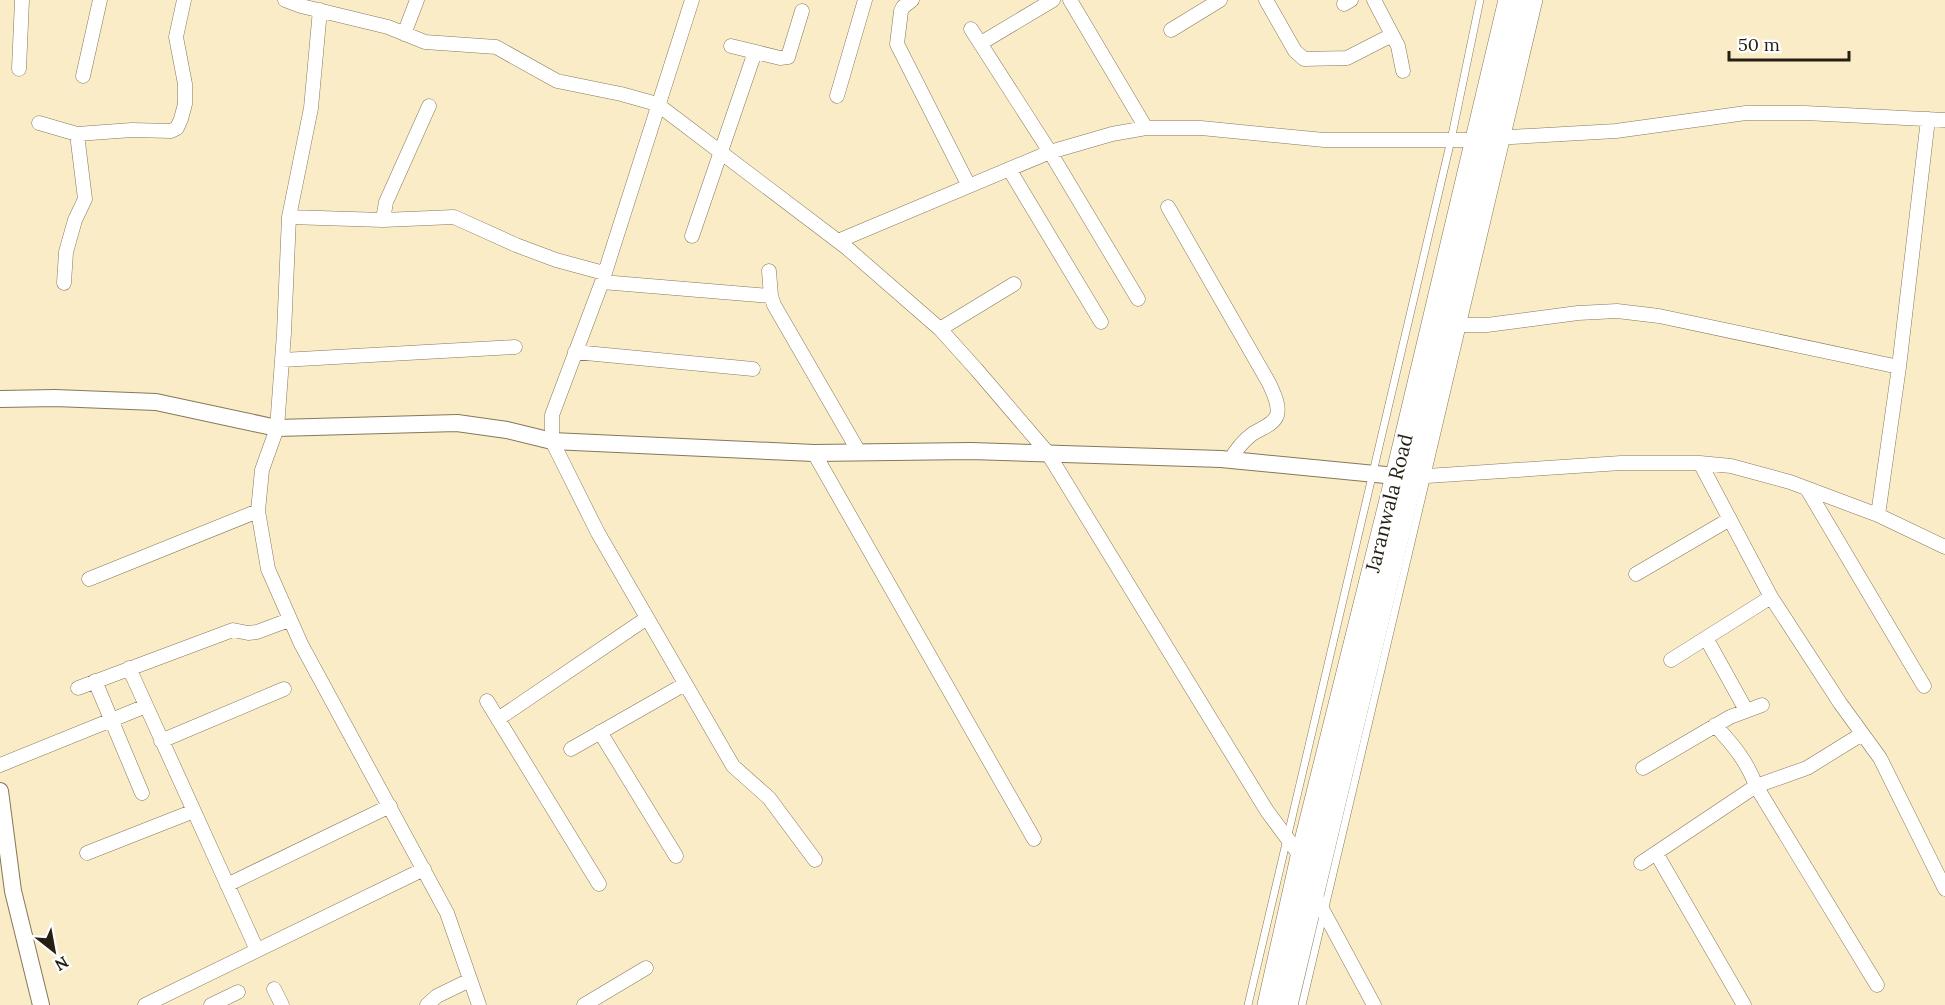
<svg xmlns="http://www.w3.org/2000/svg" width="1945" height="1005" viewBox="0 0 1945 1005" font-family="Lora,serif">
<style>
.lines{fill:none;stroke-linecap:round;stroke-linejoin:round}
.service-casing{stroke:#867858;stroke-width:8}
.minor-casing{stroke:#867858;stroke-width:15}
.tertiary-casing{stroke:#867858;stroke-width:18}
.primary-casing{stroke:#867858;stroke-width:22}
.service{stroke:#fff;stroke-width:7}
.minor{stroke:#fff;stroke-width:14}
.tertiary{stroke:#fff;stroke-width:16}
.primary{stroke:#fff;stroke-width:21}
.labels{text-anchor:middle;stroke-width:5;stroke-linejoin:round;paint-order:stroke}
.street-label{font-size:20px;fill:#241f12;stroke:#fff}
</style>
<rect width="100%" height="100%" fill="#fbecc8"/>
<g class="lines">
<defs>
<path id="service" d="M1248,1005L1451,140L1480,0
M1302,1005L1539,0"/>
<path id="minor" d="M285,0L301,6L388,27L425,42L496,47L557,81L621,94L657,104L847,248L940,329L976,369L1047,452L1267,811L1301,857
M692,0L602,282L552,415V441L598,533L733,766L769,798L815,860
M912,0L903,7L901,11L897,44L969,186
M1070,0L1146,128
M1266,0L1295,51L1304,59L1347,58L1392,35
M1374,0L1398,46L1403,71
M1344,4L1351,0
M320,10L311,108L289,217L284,333L277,428L262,470L258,511L268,569L301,644L447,913L479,1005
M971,29L1050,152L1138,299
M1171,30L1220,0
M404,34L417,0
M981,43L1053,0
M731,46L780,58L788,57L802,11
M19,69L22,0
M83,76L100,0
M837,96L865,0
M39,123L77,134L132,130L171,131L177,128L181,119L185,104V84L176,37L184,0
M1493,138L1616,131L1746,113H1805L1945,120
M1009,169L1101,322
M1168,207L1269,383C1273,392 1280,405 1277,415C1274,425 1259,429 1251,435C1242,442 1236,450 1230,460
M289,217L383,220L454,217L516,245L556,260L604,273
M383,220L386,202L429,106
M692,236L755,52
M838,241L1050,152L1112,134L1146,128H1201L1324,140H1477
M769,271L771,296L774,305L859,452
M602,282L771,296
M64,283L66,252L75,220L85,199L77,134
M1461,325H1487L1578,313L1617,311L1659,316L1899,367
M940,329L1014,284
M575,352L753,369
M282,360L515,347
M814,453L1034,839
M1700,463L1771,597L1840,703L1880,758L1945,889
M1412,477L1621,463H1700L1731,466L1790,482L1878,515L1945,547
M1807,489L1924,686
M1878,515L1899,367L1928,119
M1636,574L1730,519
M89,579L258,511
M1706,638L1746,710
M1671,660L1771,597
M129,668L257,950
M95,681L142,793
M78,688L233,630L248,633L257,632L289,620
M487,701L599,884
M498,719L647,618
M1715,725C1733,745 1747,761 1756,786L1877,985
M600,732L676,856
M161,741L284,689
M571,749L685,684
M0,765L146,706
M1643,768L1730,717L1762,705
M87,853L194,811
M1656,853L1744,1005
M1641,863L1756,786L1807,768L1862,734
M227,885L390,806
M1313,892L1374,1005
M274,989L282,1005
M145,1005L424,869
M211,1005L238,992
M427,1005L437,996L470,980
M584,1005L646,968"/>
<path id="tertiary" d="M0,399L55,398L156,402L277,428L457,423L507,430L552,441L814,453L971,451L1221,459L1396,476
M0,791L13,891L41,1005"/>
<path id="primary" d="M1268,1005L1301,857L1396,476L1509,0
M1287,1005L1526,0"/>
</defs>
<!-- service casing -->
<use href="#service" class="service-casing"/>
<!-- minor casing -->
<use href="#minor" class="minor-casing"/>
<!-- tertiary casing -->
<use href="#tertiary" class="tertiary-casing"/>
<!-- primary casing -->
<use href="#primary" class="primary-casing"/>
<!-- service -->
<use href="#service" class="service"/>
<!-- minor -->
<use href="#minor" class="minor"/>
<!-- tertiary -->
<use href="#tertiary" class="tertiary"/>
<!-- primary -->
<use href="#primary" class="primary"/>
</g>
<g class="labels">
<!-- street labels -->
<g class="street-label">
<text transform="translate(1389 503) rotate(-76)" y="7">Jaranwala Road</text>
</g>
</g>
<!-- north arrow -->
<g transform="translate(54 951) rotate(149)" stroke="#ffffff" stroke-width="4.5" paint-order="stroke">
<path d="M0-4.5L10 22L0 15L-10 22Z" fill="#241f12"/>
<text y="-9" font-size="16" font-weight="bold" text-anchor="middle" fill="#241f12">N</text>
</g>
<!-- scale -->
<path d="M1729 51v9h120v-9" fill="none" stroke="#241f12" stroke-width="3"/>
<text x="1738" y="51" font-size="18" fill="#241f12" stroke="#ffffff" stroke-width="4.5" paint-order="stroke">50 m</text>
</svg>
